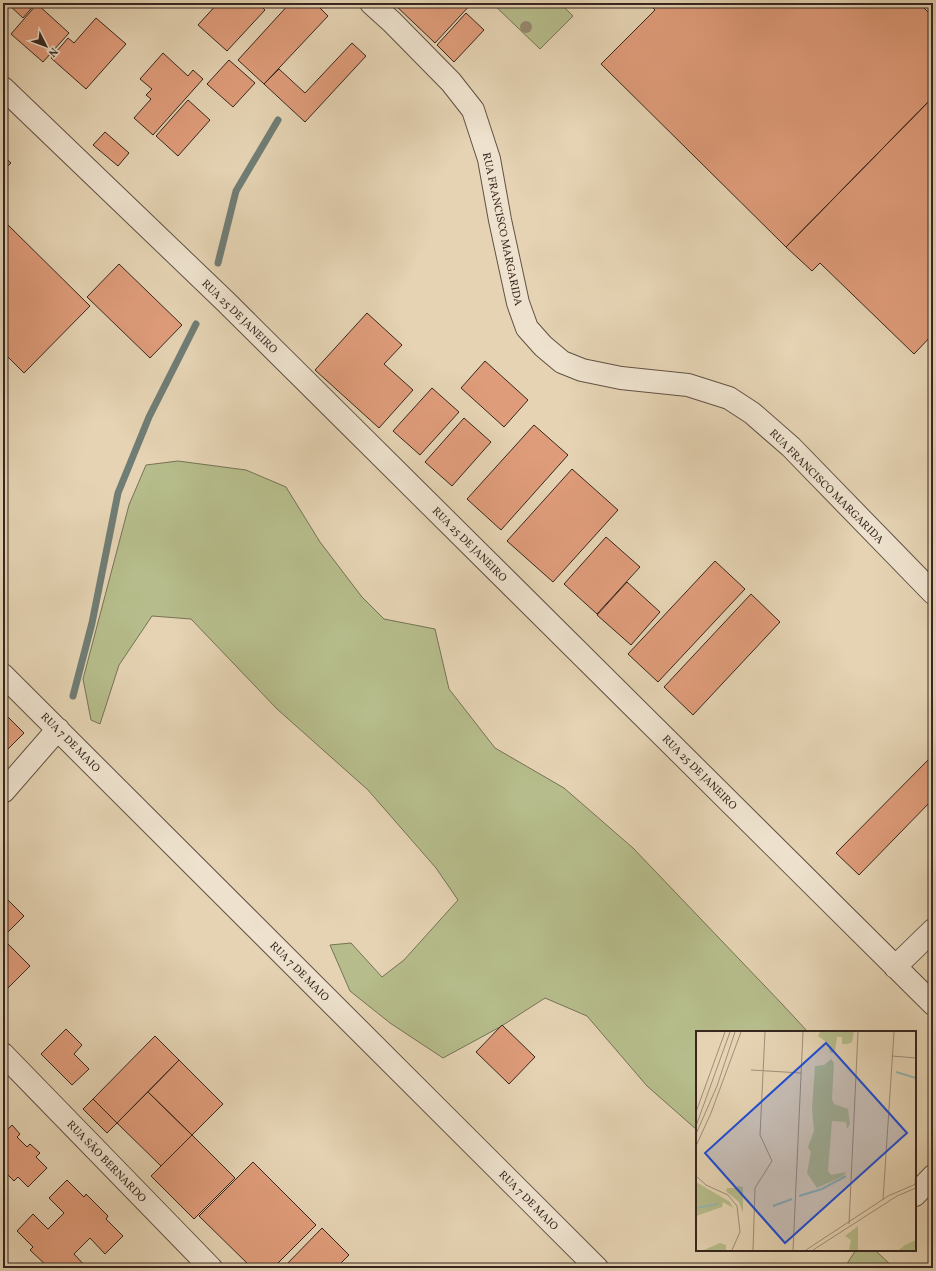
<svg xmlns="http://www.w3.org/2000/svg" width="936" height="1271" viewBox="0 0 936 1271" font-family="Vollkorn,serif">
<style>
.green{fill:#b6bc8b;stroke:#767255}
.lines{fill:none;stroke-linecap:round;stroke-linejoin:round}
.stream{stroke:#707d75;stroke-width:7}
.building{fill:#df9c7a;stroke:#37271f}
.minor-casing{stroke:#625244;stroke-width:24}
.minor{stroke:#eee2ce;stroke-width:22}
.tree{fill:#978970}
.labels{text-anchor:middle;stroke-width:3;stroke-linejoin:round;paint-order:stroke}
.street-label{font-size:11px;fill:#37271f;stroke:#eee2ce}
.inset-river{fill:none;stroke:#96b7af;stroke-width:2}
.inset-road{fill:none;stroke:#9f8e78;stroke-width:1}
.view{fill:#1d4ed8;fill-opacity:0.15;stroke:#1d4ed8;stroke-width:2}
.inset-edge{fill:none;stroke:#37271f;stroke-width:2}
</style>
<rect width="100%" height="100%" fill="#e5d3b3"/>
<filter id="stains"><feTurbulence type="fractalNoise" baseFrequency=".005" numOctaves="4"/><feColorMatrix values="0 0 0 0 .2 0 0 0 0 .09 0 0 0 0 .02 0 0 0 .5 -.17"/></filter>
<radialGradient id="worn" r=".72"><stop offset=".6" stop-color="#630" stop-opacity="0"/><stop offset="1" stop-color="#630" stop-opacity=".3"/></radialGradient>
<!-- green -->
<path class="green" d="M492,3H562L561,4L573,16L540,49Z
M178,461L246,470L286,487L320,542L362,597L384,619L435,629L449,689L495,748L564,788L633,848L783,1005L808,1032H697V1130L647,1086L587,1016L545,998L500,1027L443,1058L390,1023L350,991L330,945L351,943L382,977L404,960L458,900L436,868L368,790L277,709L191,619L152,616L119,665L100,724L91,720L83,679L129,505L146,465Z
M856,1250H875L894,1268H844Z"/>
<g class="lines">
<!-- stream -->
<path class="stream" d="M218,263L236,191L278,120
M73,696L92,623L118,493L149,417L196,324"/>
</g>
<!-- building -->
<path class="building" d="M7,3H36L23,18Z
M218,3H258L265,10L227,51L198,25Z
M290,3H315L328,16L264,84L238,60Z
M393,3H472L435,43Z
M648,3H919L933,17V97L786,247L601,64L655,10Z
M37,4L69,33L43,62L11,34Z
M466,13L484,30L454,62L437,45Z
M96,18L126,44L86,89L51,58L68,38L74,43Z
M352,43L366,56L305,122L264,84L279,69L305,93Z
M163,53L188,76L193,70L203,79L153,135L134,118L151,99L146,95L152,89L140,79Z
M229,60L255,83L233,107L207,84Z
M933,97V334L914,354L820,263L812,271L786,247Z
M188,100L210,120L178,156L156,136Z
M105,132L129,153L118,166L93,145Z
M3,156L11,163L3,171Z
M3,220L90,306L24,373L3,352Z
M119,264L182,325L150,358L87,297Z
M367,313L402,345L384,364L413,390L379,428L315,370Z
M485,361L528,400L504,427L461,388Z
M432,388L459,412L420,455L393,431Z
M464,418L491,442L452,486L425,462Z
M534,425L568,455L501,530L467,499Z
M572,469L618,510L553,582L507,541Z
M606,537L640,567L597,614L564,584Z
M715,561L745,589L658,682L628,654Z
M627,582L660,612L631,645L597,615Z
M751,594L780,622L693,715L664,687Z
M3,712L24,733L3,754Z
M930,758L933,761V799L859,875L836,853Z
M3,895L24,916L3,937Z
M3,939L8,944L3,949Z
M8,944L30,966L3,993V949Z
M502,1025L535,1057L509,1084L476,1052Z
M66,1029L82,1045L74,1054L89,1069L72,1085L41,1054Z
M155,1036L179,1060L117,1123L93,1099Z
M179,1060L223,1104L192,1135L148,1092Z
M148,1092L192,1135L161,1166L117,1123Z
M93,1099L117,1123L107,1133L83,1109Z
M3,1124L8,1129L12,1125L20,1134L17,1137L27,1147L30,1144L40,1153L36,1157L47,1168L28,1187L18,1177L14,1181L3,1170Z
M192,1135L235,1178L194,1219L151,1176Z
M253,1162L316,1225L273,1268H252L199,1216Z
M67,1180L84,1197L86,1194L108,1216L106,1219L123,1236L105,1254L90,1238L74,1254L87,1268H49L30,1250L33,1247L17,1231L33,1214L48,1229L64,1213L49,1198Z
M322,1228L349,1255L336,1268H283Z"/>
<g class="lines">
<defs>
<path id="minor" d="M371,3L392,22L451,82L473,110L489,159L500,220L518,303L527,328L543,346L562,362L582,370L621,378L688,385L729,398L752,413L791,447L933,593
M3,88L225,301L933,1004
M3,675L597,1268
M4,791L58,729
M895,967L933,930
M3,1054L211,1268
M915,1195L933,1176"/>
</defs>
<!-- minor casing -->
<use href="#minor" class="minor-casing"/>
<!-- minor -->
<use href="#minor" class="minor"/>
</g>
<!-- trees -->
<circle class="tree" cx="526" cy="27" r="6"/>
<g class="labels">
<!-- street labels -->
<g class="street-label">
<text transform="translate(503 229) rotate(78)" y="4">RUA FRANCISCO MARGARIDA</text>
<text transform="translate(240 316) rotate(44)" y="4">RUA 25 DE JANEIRO</text>
<text transform="translate(827 486) rotate(45)" y="4">RUA FRANCISCO MARGARIDA</text>
<text transform="translate(470 544) rotate(45)" y="4">RUA 25 DE JANEIRO</text>
<text transform="translate(71 742) rotate(45)" y="4">RUA 7 DE MAIO</text>
<text transform="translate(700 772) rotate(45)" y="4">RUA 25 DE JANEIRO</text>
<text transform="translate(300 971) rotate(45)" y="4">RUA 7 DE MAIO</text>
<text transform="translate(107 1161) rotate(46)" y="4">RUA SÃO BERNARDO</text>
<text transform="translate(529 1200) rotate(45)" y="4">RUA 7 DE MAIO</text>
</g>
</g>
<!-- overview -->
<g transform="translate(696 1031)">
<rect width="220" height="220" fill="#e5d3b3"/>
<path d="M124,1H158L156,11L152,13H146V6H141L139,21L134,22L133,13L122,5ZM135,28L138,32L136,68L138,73L152,78L154,93L151,98L150,91L136,90L132,140L135,144L150,141L147,145L121,157L111,142L115,121L112,116L118,100L116,78L119,35L128,34ZM0,151L34,171L37,177L27,171L26,176L0,185ZM41,155L47,156V182L43,171L30,160L31,157H41ZM162,195V219H153L155,209L149,205ZM220,209V219H203L209,214ZM24,212L30,214V219H8Z" fill="#b6bc8b"/>
<path class="inset-river" d="M200,41L220,47M103,165L126,158L150,145M77,175L96,168M0,177L22,173"/>
<path class="inset-road" d="M196,25L220,27M55,39L105,42M0,81L29,1M0,95L34,1M0,103L21,55L39,1M0,115L15,82L45,1M0,145L10,154L32,164L41,175L44,201L36,219M219,154L220,137M187,169L198,1M153,193L162,1M57,219L59,157L76,130L64,104L69,1M97,219L107,1M110,219L192,165L220,153M117,219L201,165L220,157"/>
<path class="view" d="M130,12L211,102L89,212L9,122Z"/>
<rect width="220" height="220" class="inset-edge"/>
</g>
<!-- margin -->
<rect width="936" height="1271" fill="none" stroke="#e5d3b3" stroke-width="16"/>
<rect x="4" y="4" width="928" height="1263" fill="none" stroke="#37271f" stroke-width="2"/>
<rect x="8" y="8" width="920" height="1255" fill="none" stroke="#37271f"/>
<!-- north arrow -->
<g transform="translate(46 46) rotate(132)" stroke="#eee2ce" stroke-width="3" paint-order="stroke">
<path d="M0-3L7 15L0 10L-7 15Z" fill="#37271f"/>
<text y="-6" font-size="11" font-weight="bold" text-anchor="middle" fill="#37271f">N</text>
</g>
<rect width="100%" height="100%" filter="url(#stains)"/>
<rect width="100%" height="100%" fill="url(#worn)"/>
</svg>
